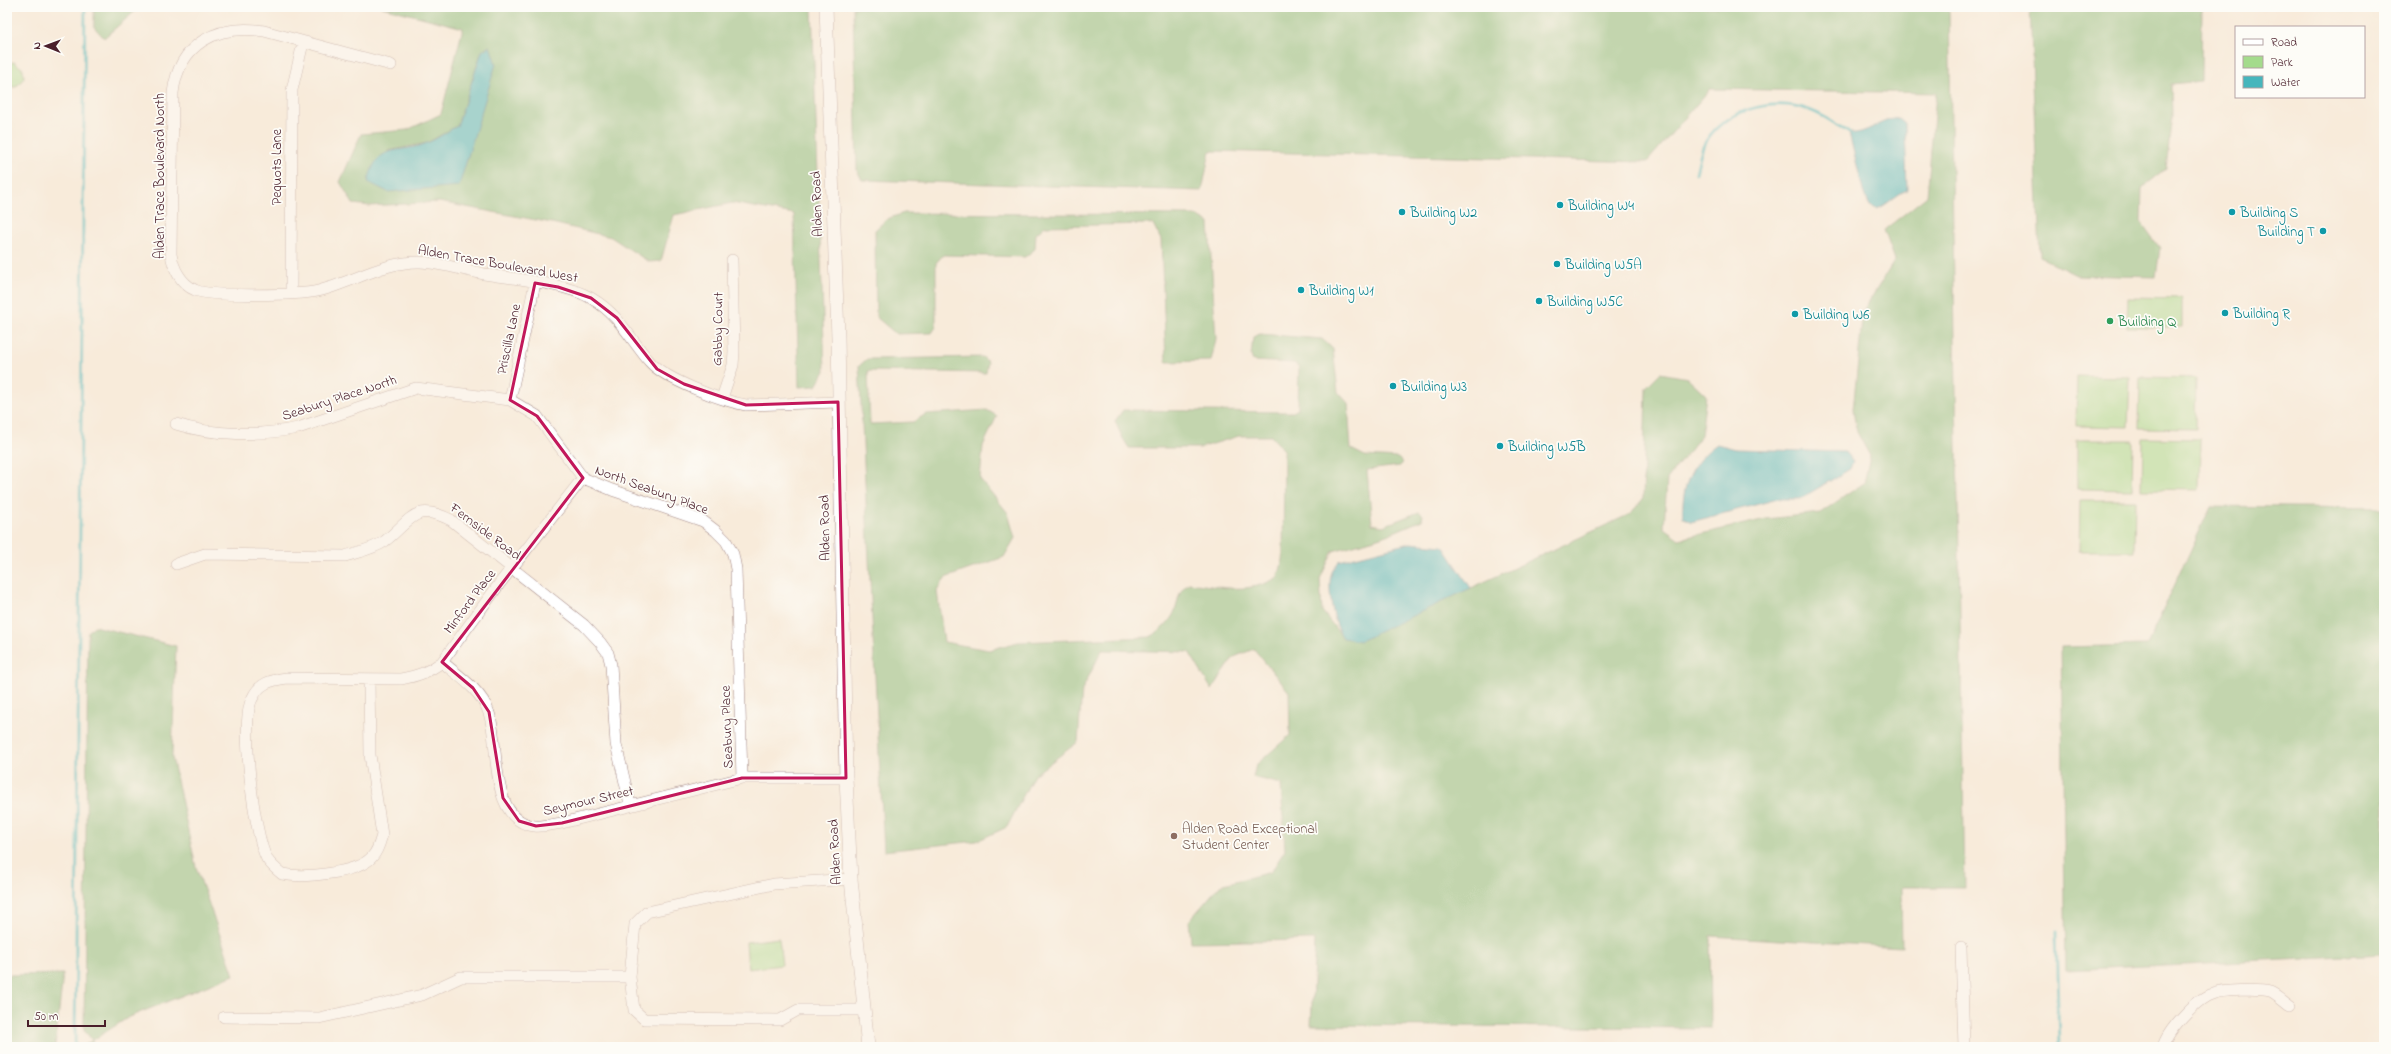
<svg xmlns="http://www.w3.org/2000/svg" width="2391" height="1054" viewBox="0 0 2391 1054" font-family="'Indie Flower',sans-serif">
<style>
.green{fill:#a4db8c;stroke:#777d5c}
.forest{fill:#83bb78;stroke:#666d52;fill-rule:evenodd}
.water{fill:#46b6bc;stroke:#486a74}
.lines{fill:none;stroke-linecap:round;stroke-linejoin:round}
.stream{stroke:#46b6bc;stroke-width:3}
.minor-casing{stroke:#a18582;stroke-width:12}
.tertiary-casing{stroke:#a18582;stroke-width:14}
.minor{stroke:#fff;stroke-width:11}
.tertiary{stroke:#fff;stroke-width:13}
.marked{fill:none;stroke:#c2185b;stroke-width:3;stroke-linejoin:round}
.culture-dot{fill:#0f9aa8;stroke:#fdfcf7;stroke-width:1.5}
.leisure-dot{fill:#2e9e5b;stroke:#fdfcf7;stroke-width:1.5}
.education-dot{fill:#8d6e63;stroke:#fdfcf7;stroke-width:1.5}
.labels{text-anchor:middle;stroke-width:3.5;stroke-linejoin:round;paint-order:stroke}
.street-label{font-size:14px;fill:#4a1f2b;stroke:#fdfcf7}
.culture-label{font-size:14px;fill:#0d838f;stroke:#fdfcf7;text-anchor:start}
.leisure-label{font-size:14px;fill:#27864d;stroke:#fdfcf7;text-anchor:start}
.education-label{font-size:14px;fill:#785e54;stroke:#fdfcf7;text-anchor:start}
</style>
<rect width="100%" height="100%" fill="#fdfcf7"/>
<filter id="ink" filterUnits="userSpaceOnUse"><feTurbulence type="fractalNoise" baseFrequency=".025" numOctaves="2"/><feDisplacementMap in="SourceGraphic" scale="8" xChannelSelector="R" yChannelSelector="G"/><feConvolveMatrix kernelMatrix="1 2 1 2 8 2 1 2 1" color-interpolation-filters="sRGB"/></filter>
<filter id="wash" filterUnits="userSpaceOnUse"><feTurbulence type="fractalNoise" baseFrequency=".012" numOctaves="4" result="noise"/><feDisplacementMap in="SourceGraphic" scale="16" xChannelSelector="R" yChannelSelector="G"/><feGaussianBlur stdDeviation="0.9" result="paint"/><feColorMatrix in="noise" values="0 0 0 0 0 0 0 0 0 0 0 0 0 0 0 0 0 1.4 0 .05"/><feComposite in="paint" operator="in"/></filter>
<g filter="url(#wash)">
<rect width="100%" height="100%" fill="#f8ebda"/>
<!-- green -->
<path class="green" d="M14,62L23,69L24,78L16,87H7V63Z
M2128,297L2182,298V327H2127Z
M2077,376L2130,377L2128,427L2076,426Z
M2140,377L2196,378L2195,429L2139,428Z
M2143,438L2200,439L2199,490L2142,489Z
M2077,440H2133L2132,490L2077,489Z
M2080,500H2136L2135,551H2079Z
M779,938L782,965L748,969L746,942Z"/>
<!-- forest -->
<path class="forest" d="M94,7H140L104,38L94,27Z
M382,7H812L825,371L816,386L799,387L794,214L732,203L674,215L661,261L649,262L611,237L552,223L439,202L370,206L353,204L340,182L361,134L407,130L441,114L463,28ZM490,46L459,186L388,151L427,143L457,126L482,51Z
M853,7H1949L1965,887H1901L1902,947L1710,936L1711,1028L1311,1025L1315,940L1191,942L1189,921L1220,885L1271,872L1285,850L1281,784L1253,777L1256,765L1290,735L1289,692L1254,649L1234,657L1212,690L1189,652L1102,650L1082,690L1078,742L1034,775L1007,827L977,841L884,851L859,366L867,359L983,357L988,362L986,373L868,371L870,424L913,422L926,414L987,410L997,416L983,446L980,479L1008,513L1015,538L1004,557L945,578L937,591L944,642L989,650L1018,642L1150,637C1160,631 1167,625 1173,615C1180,602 1175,593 1189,583C1221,587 1249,595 1278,577L1283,560L1284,450L1271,436H1239L1200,448H1129L1122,437L1115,421L1123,410L1293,412L1298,409L1299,367L1294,363L1253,361L1251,356L1253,337L1260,334L1322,339L1333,349L1338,392L1348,403L1351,449L1365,456L1398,458L1403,463L1400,466L1367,470L1372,524L1383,526L1419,512L1423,515L1422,520L1382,537L1333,551L1320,579L1322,611L1343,638L1471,588L1630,514L1643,499L1646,387L1660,373L1688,378L1706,395L1701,436L1667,479L1664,528L1679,539L1766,519L1820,513L1864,483L1870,456L1857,432L1853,410L1863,311L1895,260L1884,230L1927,196L1936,93L1710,89L1647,162L1210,151L1202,191L862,180L857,170Z
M2030,7H2202L2201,81L2171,84L2172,115L2166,169L2142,188L2141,222L2160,248L2156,277L2076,275L2040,257Z
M904,213L1195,215L1209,223L1216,339L1211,361L1166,362L1161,240L1153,224L1045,226L1036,234L1035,249L1025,257L943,255L936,263V327L932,333L896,334L876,317L875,230L887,219Z
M2211,506L2384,508V954L2066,970L2061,647L2147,645Z
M94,626L176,646L172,757L196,867L234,975L129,1017L93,1040L92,1047H83L92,1040L84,1030L88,632Z
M63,974L55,1047H7V975Z"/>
<!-- water -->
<path class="water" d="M490,46L496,64L459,186L388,192L368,182C377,141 398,155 427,143C437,139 447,131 457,126L482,51Z
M1899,118L1905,123L1907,190C1895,195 1889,204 1877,209L1870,206L1864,194L1849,133C1867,135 1878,120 1899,118Z
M1717,444L1736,449L1845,452L1853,462L1850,469L1800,499H1778L1691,522L1683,517C1681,486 1692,461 1717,444Z
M1410,543L1443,546L1471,588L1360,641L1343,638C1334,626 1326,587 1332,572C1334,568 1337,564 1339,561Z"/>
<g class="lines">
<!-- stream -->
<path class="stream" d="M1696,173C1698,165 1700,155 1703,147C1720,110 1774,96 1809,110C1824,115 1836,124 1849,133
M2056,931L2059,1047
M75,1047L85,7"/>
</g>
</g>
<g filter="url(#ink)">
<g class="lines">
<defs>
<path id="minor" d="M391,65L264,31C217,24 179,43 173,93L171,254C173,268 181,284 195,290C209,297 301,295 318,291C351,283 385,261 420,262C441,263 463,270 484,274C514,279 565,283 591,298C620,315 630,339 650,362C666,380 722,401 746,405L838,402
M291,292L292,90L303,43
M722,398L733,365L734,352L732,260
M510,400L535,283
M176,424C213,436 260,436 298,428L416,388L510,400L537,416L583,478L612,490L703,521L716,531L726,541L733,554L736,569L742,778
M176,564L205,554L345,556C358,552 374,549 385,541C411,521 414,501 451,520L584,625L600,642L608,653L611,665L616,744L630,804
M442,662C459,676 482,691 489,713C500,745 488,821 535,826C543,827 554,824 562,823L742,778H846
M369,680L370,755L382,835C380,842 378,851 372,857C357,874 302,878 282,874C277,870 271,865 267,859C254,836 240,721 252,699C259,683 271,680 287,678L401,679C417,676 429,672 442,662L500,583L583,478
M851,879L774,884L647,912L635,924L630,977L634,1010L644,1019L780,1020L798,1010H863
M1961,948L1964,1047
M224,1017L319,1018L422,995L461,977H630
M2163,1047C2167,1031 2196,999 2212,994C2222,990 2259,989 2270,992C2276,994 2284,1002 2290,1006"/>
<path id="tertiary" d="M826,7L838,337L846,778L851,879L868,1047"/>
</defs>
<!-- minor casing -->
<use href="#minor" class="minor-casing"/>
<!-- tertiary casing -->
<use href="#tertiary" class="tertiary-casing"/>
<!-- minor -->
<use href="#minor" class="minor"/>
<!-- tertiary -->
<use href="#tertiary" class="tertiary"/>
</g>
</g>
<!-- marked area -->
<path d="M0 0H2391V1054H0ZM535,283L558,287L591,298L617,318L657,369L684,384L746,405L838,402L846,778H742L562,823L536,826L519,821L503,798L489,712L473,688L442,662L583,478L537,416L510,400Z" fill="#f8ebda" fill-opacity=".55" fill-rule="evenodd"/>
<path class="marked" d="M535,283L558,287L591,298L617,318L657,369L684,384L746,405L838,402L846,778H742L562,823L536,826L519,821L503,798L489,712L473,688L442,662L583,478L537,416L510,400Z"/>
<!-- markers -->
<g class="culture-dot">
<circle cx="1560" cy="205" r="4"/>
<circle cx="1402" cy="212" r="4"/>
<circle cx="2232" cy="212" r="4"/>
<circle cx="2323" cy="231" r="4"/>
<circle cx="1557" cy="264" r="4"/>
<circle cx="1301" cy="290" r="4"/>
<circle cx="1539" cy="301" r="4"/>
<circle cx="2225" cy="313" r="4"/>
<circle cx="1795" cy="314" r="4"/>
<circle cx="1393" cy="386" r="4"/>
<circle cx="1500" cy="446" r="4"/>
</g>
<circle class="leisure-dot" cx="2110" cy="321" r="4"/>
<circle class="education-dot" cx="1174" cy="836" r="4"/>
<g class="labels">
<!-- street labels -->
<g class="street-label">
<text transform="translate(276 167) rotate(-90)" y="5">Pequots Lane</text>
<text transform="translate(159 176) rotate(-90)" y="5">Alden Trace Boulevard North</text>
<text transform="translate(816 204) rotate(-92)" y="5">Alden Road</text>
<text transform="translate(498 263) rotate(10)" y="5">Alden Trace Boulevard West</text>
<text transform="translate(717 329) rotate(-89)" y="5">Gabby Court</text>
<text transform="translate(508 339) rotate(-78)" y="5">Priscilla Lane</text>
<text transform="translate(339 397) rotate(-18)" y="5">Seabury Place North</text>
<text transform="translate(652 489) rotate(20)" y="5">North Seabury Place</text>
<text transform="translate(824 528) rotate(-91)" y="5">Alden Road</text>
<text transform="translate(486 531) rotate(37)" y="5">Fernside Road</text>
<text transform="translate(469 601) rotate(-53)" y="5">Minford Place</text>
<text transform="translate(726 727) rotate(-92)" y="5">Seabury Place</text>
<text transform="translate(588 800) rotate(-13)" y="5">Seymour Street</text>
<text transform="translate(834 852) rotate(-93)" y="5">Alden Road</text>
</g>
<!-- culture labels -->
<g class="culture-label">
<text x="1568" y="210">Building W4</text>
<text x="1410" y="217">Building W2</text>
<text x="2240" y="217">Building S</text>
<text x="2315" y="236" text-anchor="end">Building T</text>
<text x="1565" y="269">Building W5A</text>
<text x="1309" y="295">Building W1</text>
<text x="1547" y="306">Building W5C</text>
<text x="2233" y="318">Building R</text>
<text x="1803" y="319">Building W6</text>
<text x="1401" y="391">Building W3</text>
<text x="1508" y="451">Building W5B</text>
</g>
<!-- leisure labels -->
<g class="leisure-label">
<text x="2118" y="326">Building Q</text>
</g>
<!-- education labels -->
<g class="education-label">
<text x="1182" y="833">Alden Road Exceptional<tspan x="1182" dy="16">Student Center</tspan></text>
</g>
</g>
<!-- margin -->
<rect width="2391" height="1054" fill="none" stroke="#fdfcf7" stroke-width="24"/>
<!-- legend -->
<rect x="2235" y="26" width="130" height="72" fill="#fdfcf7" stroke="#b5a4a5"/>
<rect x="2243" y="39" width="20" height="6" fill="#ffffff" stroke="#b5a4a5"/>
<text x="2271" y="46" font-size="12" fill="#4a1f2b">Road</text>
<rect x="2243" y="56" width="20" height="12" fill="#a4db8c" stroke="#b5a4a5"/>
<text x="2271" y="66" font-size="12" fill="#4a1f2b">Park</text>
<rect x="2243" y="76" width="20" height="12" fill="#46b6bc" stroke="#b5a4a5"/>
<text x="2271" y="86" font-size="12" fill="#4a1f2b">Water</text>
<!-- north arrow -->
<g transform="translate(46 46) rotate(271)" stroke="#fdfcf7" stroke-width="3" paint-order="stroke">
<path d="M0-3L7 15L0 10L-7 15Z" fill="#4a1f2b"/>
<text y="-6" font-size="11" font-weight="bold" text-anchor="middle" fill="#4a1f2b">N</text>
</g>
<!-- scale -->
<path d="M28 1020v6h77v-6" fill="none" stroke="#4a1f2b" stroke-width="2"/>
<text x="34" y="1020" font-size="12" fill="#4a1f2b" stroke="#fdfcf7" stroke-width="3" paint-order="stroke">50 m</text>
</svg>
